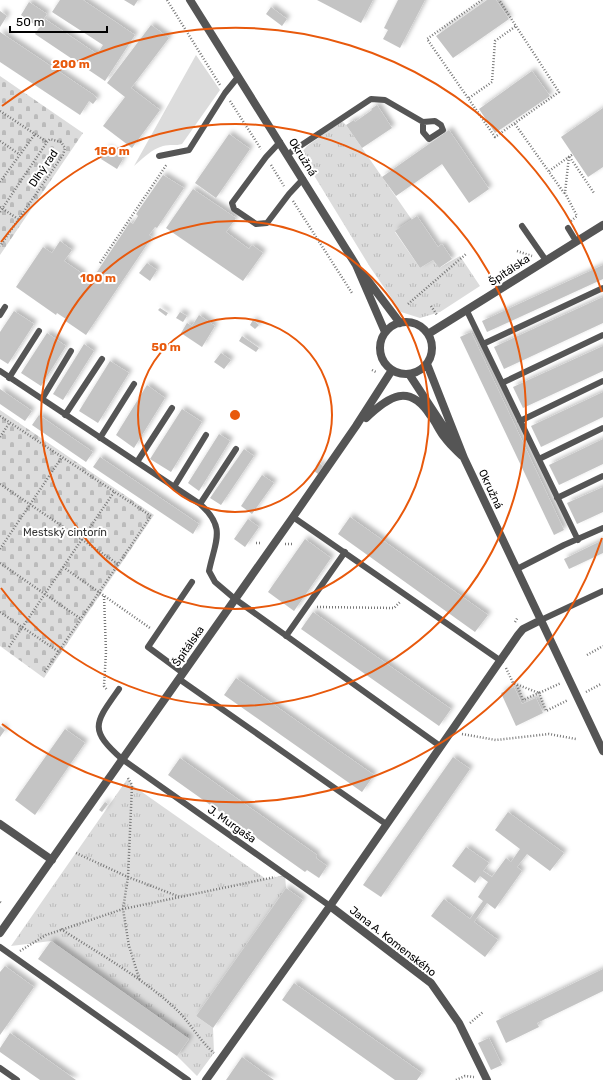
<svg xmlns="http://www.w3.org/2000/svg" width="603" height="1080" viewBox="0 0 603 1080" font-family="Rubik,sans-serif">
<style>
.green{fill:#dcdcdc}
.cemetery{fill:url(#cemetery-stones)}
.park{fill:url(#park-tufts)}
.building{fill:#c4c4c4;filter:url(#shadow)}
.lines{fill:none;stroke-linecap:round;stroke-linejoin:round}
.path{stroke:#777;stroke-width:2.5;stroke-dasharray:1 2;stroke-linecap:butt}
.service{stroke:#555;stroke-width:6}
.minor{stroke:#555;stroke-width:8}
.ring{fill:none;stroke:#e8590c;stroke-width:2}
.labels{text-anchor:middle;stroke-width:4;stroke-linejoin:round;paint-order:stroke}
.street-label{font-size:11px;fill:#000;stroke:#fff}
.park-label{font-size:11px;fill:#333;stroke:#fff}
.centre{fill:#e8590c;stroke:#fff;stroke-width:2}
.ring-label{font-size:12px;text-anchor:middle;font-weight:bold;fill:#e8590c;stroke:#fff;stroke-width:4;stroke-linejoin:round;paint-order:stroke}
</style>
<defs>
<pattern id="cemetery-stones" width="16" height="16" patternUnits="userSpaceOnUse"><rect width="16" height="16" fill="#dcdcdc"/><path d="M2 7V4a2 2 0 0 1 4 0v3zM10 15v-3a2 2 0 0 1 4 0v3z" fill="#bbb"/></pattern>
<pattern id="park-tufts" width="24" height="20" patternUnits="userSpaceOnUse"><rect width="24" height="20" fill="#dcdcdc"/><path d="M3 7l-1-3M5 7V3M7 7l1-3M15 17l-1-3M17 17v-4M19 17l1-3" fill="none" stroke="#bbb"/></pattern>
<filter id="shadow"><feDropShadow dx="3.5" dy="-3.5" stdDeviation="2" flood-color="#0004"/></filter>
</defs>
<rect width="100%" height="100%" fill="#fff"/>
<!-- green -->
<path class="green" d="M196,55L220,90L182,144C176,146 170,144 163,146C152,149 143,158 134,166Z"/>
<!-- cemetery -->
<path class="cemetery" d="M0,76L83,133L0,255Z
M0,410L154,515L44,678L0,646Z"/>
<!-- park -->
<path class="park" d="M342,121L346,125L412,220L395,232L420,268L433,260L439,268L460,256L480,286L440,312L420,318L401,312L370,267L304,159L302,152L307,146Z
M128,778L132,785L266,879L285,875L286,888L196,1016L213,1028L214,1053L197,1076L177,1056L189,1039L51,941L11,946Z"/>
<!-- building -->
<path class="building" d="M60,0H83L135,35L105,81L35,34L45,19L97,54L103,45L52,12Z
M124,0H138L134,6Z
M317,0H373L361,23Z
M398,0H425L400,48L383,39L388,30L384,28Z
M487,0H496L509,19L453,58L436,36Z
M29,2L47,14L38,27L21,15Z
M271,7L287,19L282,26L266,14Z
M0,11L7,16L0,27Z
M151,25L169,38L131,88L160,110L132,148L103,126L125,97L107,83Z
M0,32L94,95L97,99L93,104L89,101L80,115L0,62Z
M532,71L550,96L495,133L479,109Z
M377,105L392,128L362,148L346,125L354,120L355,122L372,110L371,109Z
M603,108V167L588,177L561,137Z
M449,130L489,189L469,203L442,164L396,196L382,177Z
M229,134L250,149L216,198L195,183Z
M107,148L123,159L117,169L101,159Z
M163,175L184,188L157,228L155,227L149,235L152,237L86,335L64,320L66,319L57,313L56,315L16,287L43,247L52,253L60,241L72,250L64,261L83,274L81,277L89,284L130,222L133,224L138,216L136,214Z
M193,189L236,218L226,232L249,249L252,245L263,253L243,281L166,228Z
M417,216L438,247L442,244L452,259L439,268L433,260L420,268L395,231Z
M147,263L157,270L150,281L139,273Z
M603,265V279L487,332L482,321Z
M603,297V323L504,369L494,347Z
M160,308L168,313L166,316L158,310Z
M14,311L34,324L8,364L0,359V332Z
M180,312L187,316L183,322L176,318Z
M199,315L215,326L202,347L181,333L187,323L192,326Z
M253,320L259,325L255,329L250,325Z
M471,332L564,530L554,535L460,337Z
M47,333L66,346L41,386L21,373Z
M242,336L259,348L256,352L239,341Z
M84,344L94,351L63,400L53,394Z
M603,346V371L523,408L513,387Z
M221,353L231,360L224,369L214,362Z
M110,361L129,373L98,423L79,411Z
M147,385L165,398L134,448L116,435Z
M0,389L32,411L25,421L0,404Z
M603,392V417L541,447L531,426Z
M182,409L202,422L171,472L150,459Z
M39,415L93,452L86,462L32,425Z
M219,434L230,441L199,491L188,483Z
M603,439V464L559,485L549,465Z
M244,449L254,456L221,505L210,498Z
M100,457L199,524L193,534L93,467Z
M319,463L323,466L318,474L314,471Z
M262,475L274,483L252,514L241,506Z
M603,487V512L577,524L567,503Z
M350,517L488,615L475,632L338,534Z
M248,519L259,527L245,547L234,539Z
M305,539L331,558L294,611L268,592Z
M603,540V553L569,569L564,559Z
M313,612L451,709L439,726L301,629Z
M236,678L374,775L362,792L224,695Z
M514,687L522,704L536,698L543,713L516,726L501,693Z
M0,726L5,730L0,737Z
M65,729L85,743L35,815L15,800Z
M453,757L470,769L381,897L363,885Z
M180,758L317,855L316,858L327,866L319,878L307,870L305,872L168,775Z
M105,802L108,804L102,812L99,810Z
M508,812L564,853L550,871L527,854L517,867L522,871L495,909L487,903L474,922L498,940L485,957L431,916L444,899L470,919L483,901L478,897L488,882L480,876L475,883L452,866L466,847L489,863L483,871L492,877L506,858L511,862L520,849L495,830Z
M286,888L303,900L213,1028L196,1016Z
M51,941L189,1039L177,1056L38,959Z
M5,966L34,987L0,1035V972Z
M603,969V991L537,1023L539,1027L506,1043L496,1021Z
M294,983L422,1073L417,1080H395L282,1000Z
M10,1033L76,1080H40L0,1052V1048Z
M489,1038L502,1065L491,1070L478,1043Z
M242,1057L274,1080H226Z"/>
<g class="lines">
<!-- path -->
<path class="path" d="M167,0L220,85
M482,0L427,39L495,137L559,92L499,0
M469,98L492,82L495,41L516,26
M230,101L261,149
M0,111L47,142
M515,124L564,193
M0,141L19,154
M271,165L284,186
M549,171L573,154
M0,182L35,134
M293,201L352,293
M0,207L18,219
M0,212L47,142L50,139L61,142L65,148L63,155L0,246
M571,221L577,216L565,193L569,156L594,193
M517,251L532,256
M100,263L167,164
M408,304L466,254
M431,306L437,315
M372,370L376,372
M0,416L151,516L44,673
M0,437L10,422
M0,484L118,564
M256,543H262
M285,544H293
M0,549L62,457
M0,563L81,619
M63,567L150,628
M104,596L106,652L104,686L107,690
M317,607L394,608L401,601
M0,612L59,652
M515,622L518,617
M9,647L114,492
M587,655L603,646
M506,668L513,683L539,693L561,683
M517,685L523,700L539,693L546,711L568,700
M586,692L601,684
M462,734L496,740L549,734L576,739
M128,778L132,785L128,877L123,909L129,946L140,981
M76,853L128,877L180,897
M0,902L2,904
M61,929C98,953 146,980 178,1011C191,1024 199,1040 214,1053
M20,951L46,935L123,909L275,877
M470,1023L483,1012
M456,1080L465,1076L474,1077"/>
<!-- service -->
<path class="service" d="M280,142L266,157L232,203L234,209L256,224L267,223L289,194L303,179
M288,154L371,99L385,100L423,122L435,121L441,125L443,130L429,139L423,132V122
M159,156L189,150L225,93L238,77
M522,226L545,259
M568,228L576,241
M467,311L578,540
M0,315L5,307
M483,344L603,288
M0,371L200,504C227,528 215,541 209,571L215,582L235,599L440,746
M9,378L39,331
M502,383L603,335
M42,399L71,351
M65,415L102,359
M520,421L603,381
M100,438L134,384
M539,459L603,428
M137,462L172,408
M174,487L206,435
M557,498L603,476
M200,504L236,449
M293,517L501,661
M517,569L564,545L603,528
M541,620L603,591
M286,636L345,552
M183,673L148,647L192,582
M179,679L386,824
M119,689C95,723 88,729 122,759L330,906
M0,947L188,1080
M0,1068L17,1080"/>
<!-- minor -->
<path class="minor" d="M190,0L356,265L385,332
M363,274L400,323
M380 348a26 26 0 1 1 52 0a26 26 0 1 1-52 0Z
M428,334L603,225
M427,364L464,458L603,751
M409,374L453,441
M366,418C389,396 409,383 430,415C436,422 439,431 445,438C450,445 456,450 462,456
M0,824L52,860
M330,906L431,983L459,1023L487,1080
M0,933L293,517L356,426L392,370
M206,1080L330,906L518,635L523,629L541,620"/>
</g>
<!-- distance rings -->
<g class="ring">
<circle cx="235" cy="415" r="97"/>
<circle cx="235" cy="415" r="194"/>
<path d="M1 242A291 291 0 1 1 1 588"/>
<path d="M602 538A387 387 0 0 1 2 724M2 106A387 387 0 0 1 602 292"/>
</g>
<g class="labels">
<!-- street labels -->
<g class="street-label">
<text transform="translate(303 157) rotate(58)" y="4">Okružná</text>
<text transform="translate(43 168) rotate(-56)" y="4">Dlhý rad</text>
<text transform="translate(509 270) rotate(-34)" y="4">Špitálska</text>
<text transform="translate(491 489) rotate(65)" y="4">Okružná</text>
<text transform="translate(188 646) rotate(-55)" y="4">Špitálska</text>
<text transform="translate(232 824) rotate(35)" y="4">J. Murgaša</text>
<text transform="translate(393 941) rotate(38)" y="4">Jana A. Komenského</text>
</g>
<!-- park labels -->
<g class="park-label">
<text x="65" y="536">Mestský cintorín</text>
</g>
</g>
<circle cx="235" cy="415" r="6" class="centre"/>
<g class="ring-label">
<text x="71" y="68">200 m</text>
<text x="112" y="155">150 m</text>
<text x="98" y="282">100 m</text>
<text x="166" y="351">50 m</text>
</g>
<!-- scale -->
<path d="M10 26v6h97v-6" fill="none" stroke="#000000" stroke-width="2"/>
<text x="16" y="26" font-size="12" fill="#000000" stroke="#ffffff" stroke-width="3" paint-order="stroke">50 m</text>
</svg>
